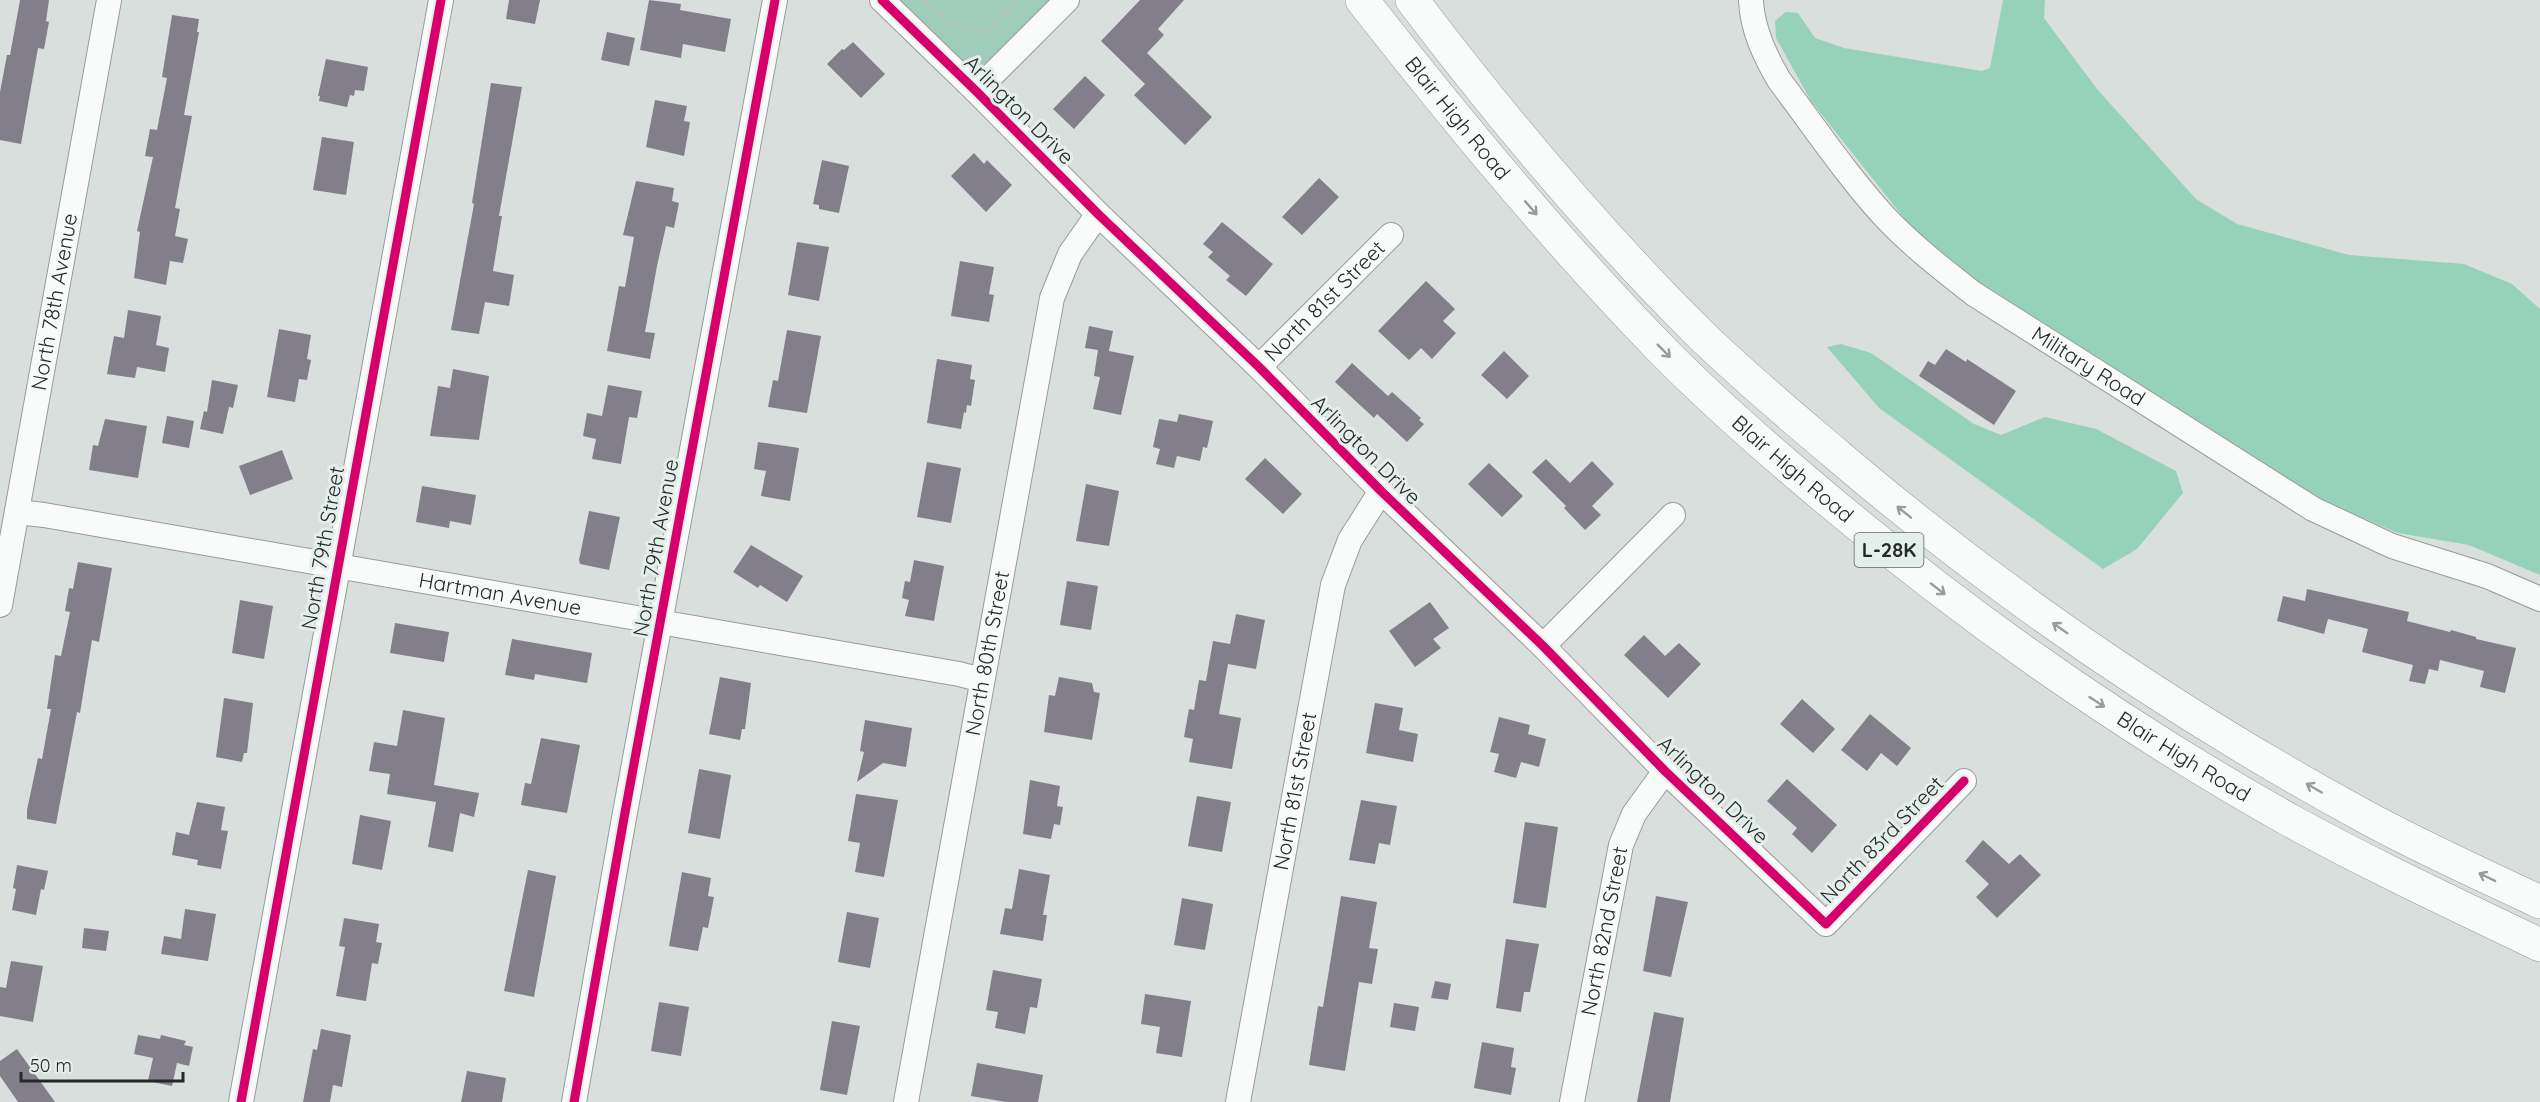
<svg xmlns="http://www.w3.org/2000/svg" width="2540" height="1102" viewBox="0 0 2540 1102" font-family="Quicksand,sans-serif">
<style>
.green{fill:#a0cdbb}
.forest{fill:#96d1ba}
.building{fill:#837f8a}
.lines{fill:none;stroke-linecap:round;stroke-linejoin:round}
.street-casing{stroke:#989c9b;stroke-width:26}
.primary-casing{stroke:#989c9b;stroke-width:34}
.path{stroke:#bcbebe;stroke-width:4;stroke-dasharray:3 4.5;stroke-linecap:butt}
.street{stroke:#f9fafa;stroke-width:24}
.primary{stroke:#f9fafa;stroke-width:33}
.cycleway-casing{stroke:#e4eeea;stroke-width:13}
.cycleway{stroke:#d6006c;stroke-width:9}
.oneway{stroke:#9a9c9b}
.labels{text-anchor:middle;stroke-width:6;stroke-linejoin:round;paint-order:stroke}
.shield{fill:#e4eeea;stroke:#5e6462;stroke-width:1.5}
.shield-label{font-size:20px;font-weight:bold;fill:#252927}
.street-label{font-size:21px;fill:#252927;stroke:#e4eeea}
</style>
<rect width="100%" height="100%" fill="#d9dfdc"/>
<!-- green -->
<path class="green" d="M898,0H1053L981,69H972L963,64Z"/>
<!-- forest -->
<path class="forest" d="M2003,0H2045L2044,18L2097,89L2196,199L2237,224L2349,255L2464,264L2512,284L2540,309V575L2469,545L2398,533L2311,496L1981,285L1919,237L1811,101L1776,38L1775,21L1786,12L1798,13L1815,38L1844,48L1982,71L1990,68Z
M1841,344L1871,353L1974,424L2001,435L2045,417L2096,429L2176,471L2183,493L2137,549L2103,569L1879,408L1827,347Z"/>
<!-- building -->
<path class="building" d="M20,0H49L46,21L49,22L44,49L38,48L21,144L0,140V92L7,55H10Z
M509,0H540L535,24L506,19Z
M649,0L681,4L680,10L731,19L725,52L683,44L681,58L640,50Z
M1140,0H1184L1158,29L1164,35L1147,53L1212,117L1185,145L1134,95L1145,84L1101,41Z
M172,15L199,19L197,32H199L184,115L192,116L175,208L180,209L175,236L188,239L183,263L170,261L166,285L134,278L140,232L137,231L153,157L145,156L150,129L157,130L167,78L162,77Z
M607,32L635,38L629,66L601,60Z
M853,42L885,74L861,98L827,64L842,49L844,50Z
M326,59L368,67L364,91L355,90L354,96L350,95L347,107L319,101L320,96H318Z
M1085,76L1105,95L1074,129L1053,109Z
M491,83L522,87L499,216H502L493,271L514,275L509,306L485,302L479,334L451,330L474,204L472,203Z
M655,100L687,106L684,121L690,122L684,156L646,147Z
M322,137L354,142L346,195L313,190Z
M974,153L984,164L987,160L1012,185L986,212L951,176Z
M822,160L849,166L839,213L819,209V205L813,204Z
M1319,178L1339,197L1302,235L1282,217Z
M636,181L674,188L672,201L679,203L674,228L666,226L657,266L645,332L655,333L650,359L607,351L619,286L625,287L634,237L623,235Z
M1222,222L1273,264L1246,296L1226,280L1230,276L1208,257L1213,252L1203,244Z
M797,242L829,247L819,301L788,295Z
M960,261L994,267L989,294L994,295L989,322L951,316Z
M1426,281L1455,309L1443,321L1456,333L1432,359L1421,348L1409,360L1378,331Z
M128,310L161,316L156,345L169,348L165,372L137,367L135,378L107,374L114,336L124,338Z
M1089,326L1113,331L1109,351L1134,356L1121,415L1093,409L1100,377L1094,376L1098,350L1085,348Z
M279,329L311,335L307,359L311,360L307,380L299,379L295,402L267,397Z
M787,330L821,336L807,413L768,407L773,380L778,381Z
M1946,349L1966,362L1967,359L2016,391L1994,425L1919,376L1928,361L1935,365Z
M1504,351L1529,376L1507,399L1481,375Z
M937,359L972,365L970,379L975,380L971,406L967,405L966,413L964,412L961,429L927,423Z
M1352,363L1388,396L1392,392L1421,418L1419,420L1424,424L1407,442L1377,414L1374,418L1335,382Z
M453,369L489,376L479,440L430,436L438,386L450,388Z
M212,380L238,385L233,408L229,407L223,434L200,429L204,411L207,412Z
M608,385L642,391L637,418L629,417L621,464L592,459L596,439L583,436L587,413L602,416Z
M1179,414L1213,421L1207,448L1203,447L1200,461L1177,456L1174,468L1156,464L1160,449L1153,447L1159,419L1177,422Z
M167,416L194,421L189,448L162,443Z
M105,419L147,426L138,478L89,470L93,445L98,446Z
M758,442L799,448L790,501L761,496L766,471L754,469Z
M282,450L293,479L250,495L239,466Z
M1265,458L1302,494L1283,514L1245,479Z
M1546,459L1570,483L1592,461L1614,484L1592,506L1601,515L1585,530L1564,508L1566,506L1532,472Z
M927,462L961,468L951,523L917,517Z
M1489,463L1523,496L1502,517L1468,484Z
M1086,484L1119,491L1109,546L1076,541Z
M422,486L476,495L471,525L450,521L449,528L416,522Z
M589,511L620,517L609,570L580,564L579,560Z
M751,545L803,576L787,602L760,585L758,588L733,572Z
M914,560L944,566L934,621L905,616L909,600L902,598L905,581L910,582Z
M78,562L112,568L99,642L92,640L80,713L77,712L56,824L27,819V810L38,758L42,759L51,709H47L55,655L61,656L70,612L65,611L69,588L73,589Z
M1067,581L1098,586L1091,630L1060,625Z
M2307,589L2409,612L2407,621L2450,632L2451,630L2476,637V639L2516,648L2505,693L2480,687L2484,671L2440,660L2438,671L2429,669L2425,684L2409,681L2413,665L2362,652L2368,629L2328,619L2324,634L2277,621L2283,596L2305,601Z
M240,600L273,606L264,659L232,653Z
M1430,602L1449,628L1433,639L1441,648L1415,667L1389,631Z
M1236,614L1265,620L1256,669L1228,664L1219,714L1241,718L1232,769L1189,762L1193,739L1184,737L1189,709L1194,710L1199,680L1206,681L1213,641L1230,644Z
M395,623L449,632L444,662L390,653Z
M1644,635L1665,656L1679,643L1701,664L1668,698L1624,655Z
M512,639L592,653L587,683L535,674L534,680L505,675Z
M720,677L751,683L745,729H742L740,740L709,734Z
M1059,677L1092,683L1094,692L1100,693L1092,740L1044,732L1049,695L1055,696Z
M224,698L253,703L247,753H244L242,762L216,757Z
M1802,699L1835,729L1813,753L1780,724Z
M1375,703L1403,708L1399,730L1418,734L1413,762L1366,753Z
M403,710L445,718L434,785L479,793L474,817L460,813L453,852L428,847L436,802L387,794L390,774L369,771L374,742L397,746Z
M1870,714L1911,748L1897,766L1881,753L1867,771L1841,750Z
M1499,717L1530,725L1528,734L1546,739L1539,767L1521,762L1516,778L1494,772L1499,754L1490,752Z
M865,720L912,728L906,767L883,763L857,782L864,752L860,751Z
M541,738L580,745L567,813L521,805L525,783L531,784Z
M699,769L731,775L720,839L688,833Z
M1787,779L1837,825L1812,853L1792,834L1797,828L1767,801Z
M1030,780L1060,786L1057,806L1063,807L1060,825L1054,824L1051,839L1023,834Z
M856,794L898,800L884,877L855,872L860,843L848,841Z
M1197,796L1231,802L1222,852L1188,846Z
M1361,800L1397,806L1390,845L1379,843L1375,864L1349,860Z
M197,802L225,807L221,830L228,831L221,869L197,865L198,860L172,855L176,832L189,835Z
M360,815L391,821L382,870L352,864Z
M1525,822L1558,827L1546,908L1513,903Z
M1983,840L2009,864L2020,854L2041,875L1997,918L1976,897L1989,884L1965,861Z
M17,865L48,871L44,890L41,889L36,915L12,910L16,889L13,888Z
M1019,869L1050,875L1043,915H1047L1043,941L1000,934L1005,908L1012,909Z
M528,870L556,876L534,997L504,991Z
M682,872L711,878L708,896L714,897L708,928L703,927L698,951L669,946Z
M1341,896L1377,902L1369,948L1378,949L1372,984L1359,982L1345,1071L1309,1065L1318,1006L1323,1007Z
M1656,896L1688,902L1671,977L1643,971Z
M1182,898L1213,904L1205,950L1174,945Z
M185,909L216,914L208,961L161,954L164,936L181,939Z
M847,912L879,918L870,968L838,962Z
M344,918L379,924L376,942L382,943L378,964L372,963L366,1001L336,996L345,947L339,946Z
M84,928L109,931L106,951L82,948Z
M1506,939L1539,944L1530,992H1524L1521,1012L1496,1008Z
M11,961L43,966L33,1022L0,1016V987L6,988Z
M993,970L1042,979L1037,1008L1030,1007L1025,1034L995,1028L998,1012L986,1010Z
M1435,981L1451,984L1448,1000L1431,998Z
M1145,994L1191,1001L1182,1057L1156,1053L1160,1027L1141,1024Z
M659,1002L689,1007L681,1056L651,1051Z
M1394,1003L1419,1007L1415,1031L1390,1027Z
M1654,1012L1684,1018L1670,1102H1637Z
M832,1021L860,1026L847,1095L820,1090Z
M321,1029L351,1035L342,1087L333,1085L330,1102H303L313,1049L317,1050Z
M138,1035L160,1039L161,1035L186,1041L184,1045L193,1047L189,1066L177,1063L172,1086L148,1081L153,1058L134,1054Z
M1482,1042L1514,1048L1511,1067L1516,1068L1511,1095L1474,1088Z
M17,1049L55,1102H18L0,1076V1061Z
M977,1063L1043,1075L1038,1102H1006L971,1096Z
M467,1071L506,1078L502,1102H461Z"/>
<g class="lines">
<defs>
<g id="street">
<path d="M882,0L976,91L1098,214L1259,367L1381,491L1543,646L1665,771L1826,924L1964,781"/>
<path id="s1" d="M1751,0C1752,29 1765,56 1779,80C1813,125 1845,173 1883,215C1911,245 1942,269 1974,294L2313,509L2392,546L2487,576L2540,599"/>
<path d="M976,91L1067,0"/>
<path id="s2" d="M1259,367L1391,235"/>
<path id="s3" d="M17,512L44,515L959,674L982,680"/>
<path id="s4" d="M0,605L109,0"/>
<path d="M1543,646L1673,515"/>
<path d="M241,1102L441,0"/>
<path d="M574,1102L624,818L775,0"/>
<path id="s5" d="M906,1102L1052,298L1070,254L1098,214"/>
<path id="s6" d="M1238,1102L1333,585L1350,540L1381,491"/>
<path id="s7" d="M1572,1102L1621,845L1634,814L1665,771"/>
</g>
<g id="primary">
<path id="s8" d="M1362,0C1457,121 1554,239 1661,349C1708,397 1758,441 1809,484C1958,611 2121,726 2293,822C2373,866 2457,905 2540,945"/>
<path d="M1412,0C1501,117 1595,230 1699,333C1743,376 1790,415 1837,455C1999,593 2175,713 2362,815C2420,847 2481,874 2540,902"/>
</g>
</defs>
<!-- street casing -->
<use href="#street" class="street-casing"/>
<!-- primary casing -->
<use href="#primary" class="primary-casing"/>
<!-- path -->
<path class="path" d="M924,0C947,22 955,28 987,33L1020,0"/>
<!-- street -->
<use href="#street" class="street"/>
<!-- primary -->
<use href="#primary" class="primary"/>
<defs>
<path id="cycleway" d="M882,0L976,91L1098,214L1259,367L1381,491L1543,646L1665,771L1826,924L1964,781
M241,1102L441,0
M574,1102L624,818L775,0"/>
</defs>
<!-- cycleway casing -->
<use href="#cycleway" class="cycleway-casing"/>
<!-- cycleway -->
<use href="#cycleway" class="cycleway"/>
</g>
<!-- one-way arrows -->
<defs><path id="oneway-shaft" d="M-6 0H5M1.5-3L5.5 0L1.5 3" fill="none" stroke-width="1.6" stroke-linecap="round" stroke-linejoin="round" transform="scale(1.5)"/></defs>
<g class="oneway">
<use href="#oneway-shaft" transform="translate(1531 208) rotate(49)"/>
<use href="#oneway-shaft" transform="translate(1664 351) rotate(45)"/>
<use href="#oneway-shaft" transform="translate(1904 512) rotate(-141)"/>
<use href="#oneway-shaft" transform="translate(1938 589) rotate(38)"/>
<use href="#oneway-shaft" transform="translate(2060 628) rotate(-145)"/>
<use href="#oneway-shaft" transform="translate(2097 702) rotate(33)"/>
<use href="#oneway-shaft" transform="translate(2314 788) rotate(-150)"/>
<use href="#oneway-shaft" transform="translate(2487 877) rotate(-154)"/>
</g>
<g class="labels">
<!-- shield labels -->
<rect class="shield" x="1854.5" y="533" width="69" height="34" rx="4.5"/>
<g class="shield-label">
<text x="1889" y="557">L-28K</text>
</g>
<!-- street labels -->
<g class="street-label">
<text transform="translate(1019 110) rotate(45)" y="7">Arlington Drive</text>
<text dy="7" stroke="none"><textPath href="#s8" startOffset="152">Blair High Road</textPath></text>
<text dy="7" stroke="none"><textPath href="#s2" startOffset="93">North 81st Street</textPath></text>
<text dy="7" stroke="none"><textPath href="#s4" startOffset="308">North 78th Avenue</textPath></text>
<text dy="7" stroke="none"><textPath href="#s1" startOffset="512">Military Road</textPath></text>
<text transform="translate(1366 450) rotate(45)" y="7">Arlington Drive</text>
<text dy="7" stroke="none"><textPath href="#s8" startOffset="638">Blair High Road</textPath></text>
<text transform="translate(323 548) rotate(-80)" y="7">North 79th Street</text>
<text transform="translate(656 548) rotate(-80)" y="7">North 79th Avenue</text>
<text dy="7" stroke="none"><textPath href="#s3" startOffset="490">Hartman Avenue</textPath></text>
<text dy="7" stroke="none"><textPath href="#s5" startOffset="456">North 80th Street</textPath></text>
<text dy="7" stroke="none"><textPath href="#s8" startOffset="1124">Blair High Road</textPath></text>
<text transform="translate(1713 790) rotate(44)" y="7">Arlington Drive</text>
<text dy="7" stroke="none"><textPath href="#s6" startOffset="316">North 81st Street</textPath></text>
<text transform="translate(1882 840) rotate(-46)" y="7">North 83rd Street</text>
<text dy="7" stroke="none"><textPath href="#s7" startOffset="174">North 82nd Street</textPath></text>
</g>
</g>
<!-- scale -->
<path d="M21 1072v9h162v-9" fill="none" stroke="#252927" stroke-width="3"/>
<text x="30" y="1072" font-size="18" fill="#252927" stroke="#e4eeea" stroke-width="4.5" paint-order="stroke">50 m</text>
</svg>
